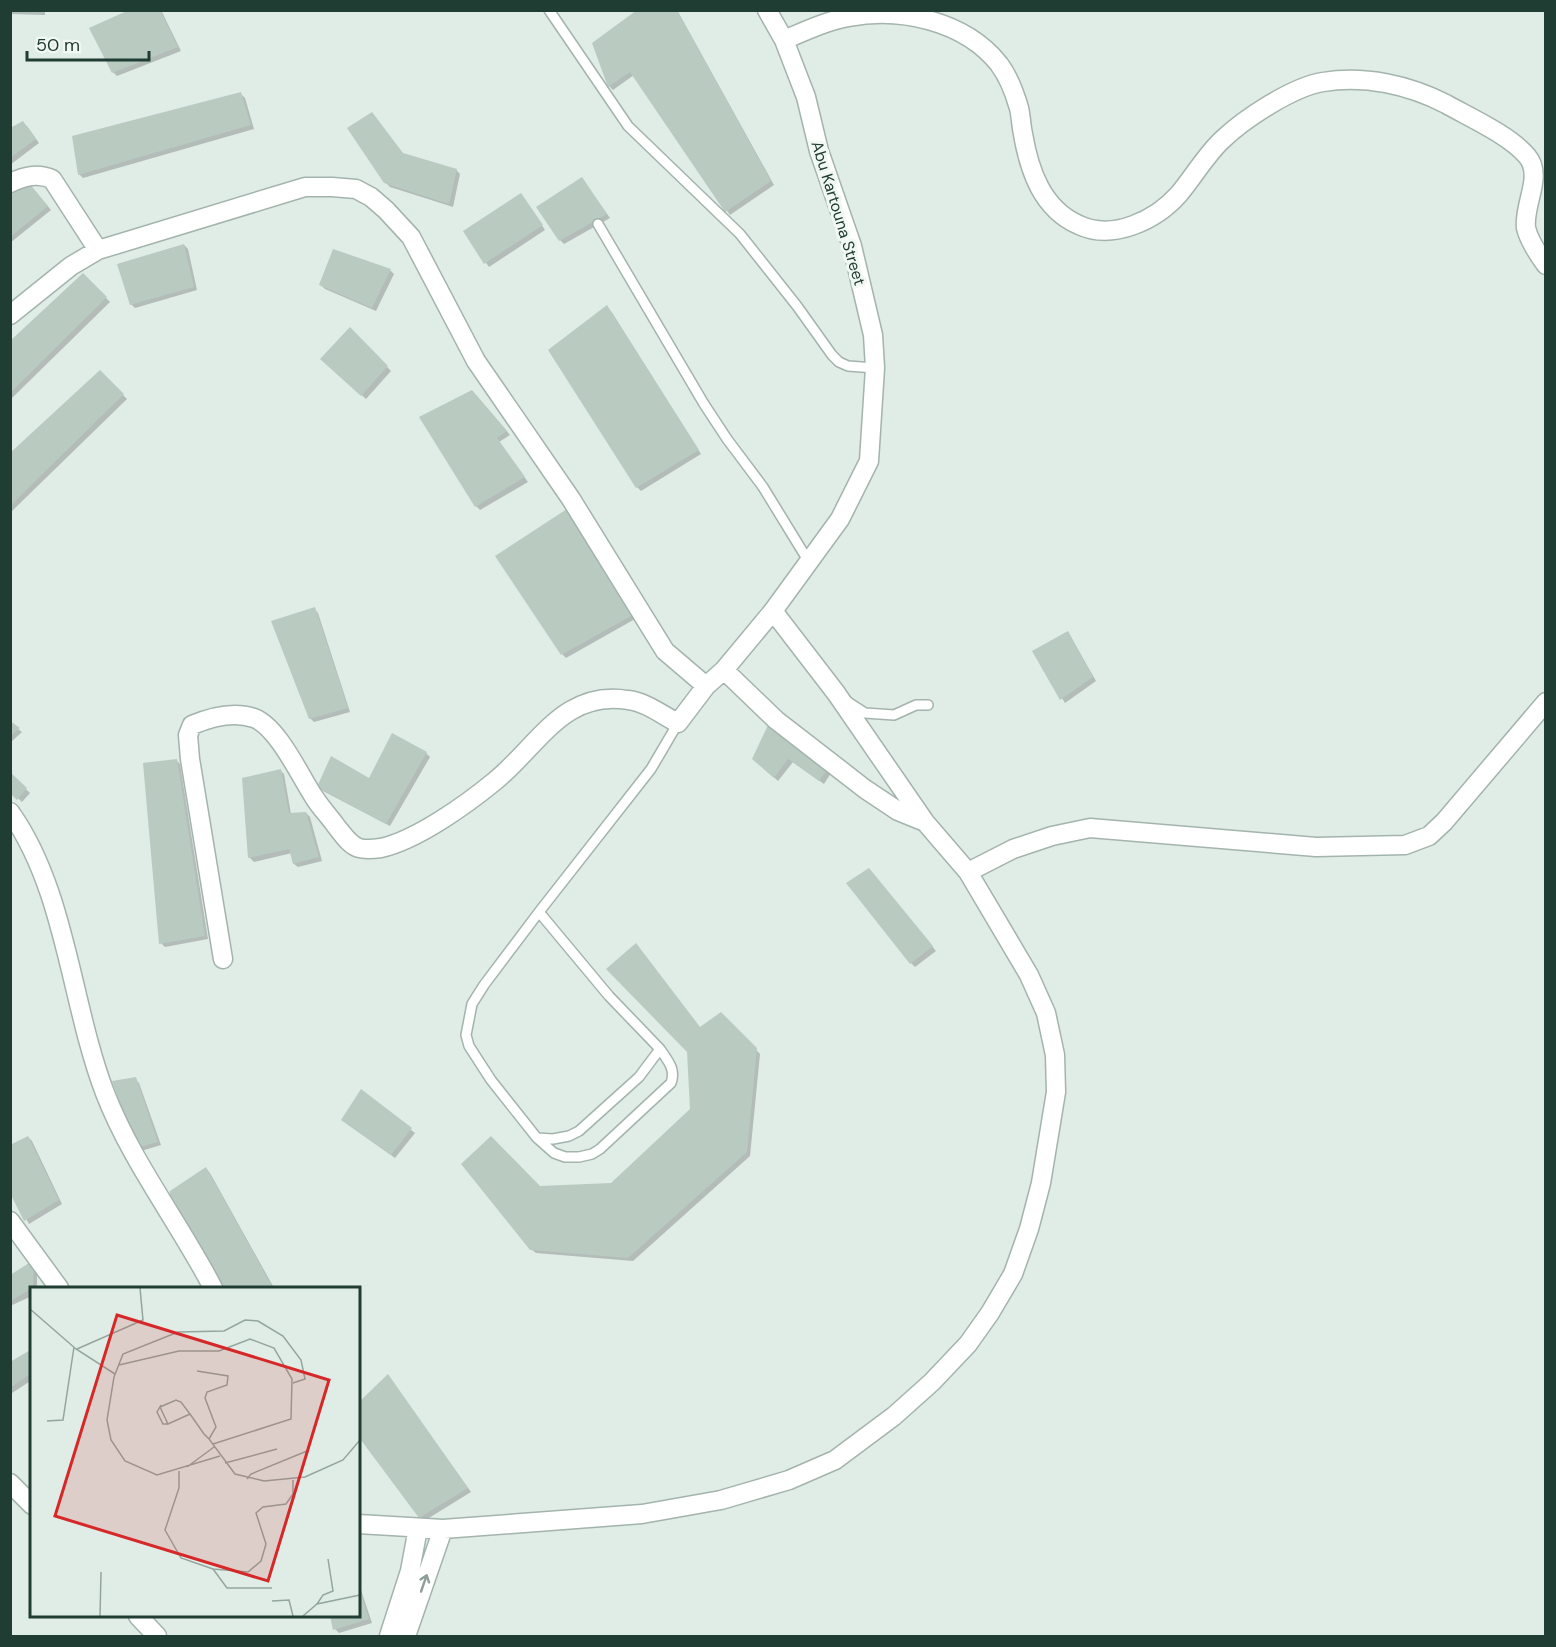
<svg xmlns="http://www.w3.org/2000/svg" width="1556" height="1647" viewBox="0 0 1556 1647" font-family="'DM Sans',sans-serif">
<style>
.shadow{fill:#0003}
.building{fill:#b9cac1}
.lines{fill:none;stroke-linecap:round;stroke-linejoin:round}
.service-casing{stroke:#a3b4ad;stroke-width:12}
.minor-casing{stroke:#a3b4ad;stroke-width:21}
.service{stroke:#fff;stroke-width:9}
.minor{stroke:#fff;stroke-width:18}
.oneway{stroke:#909e99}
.labels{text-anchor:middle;stroke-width:6;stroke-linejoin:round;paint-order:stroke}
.street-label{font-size:16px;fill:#203d33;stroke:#f1f8f4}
.inset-road{fill:none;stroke:#93a69e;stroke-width:1.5}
.view{fill:#d62828;fill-opacity:0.15;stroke:#d62828;stroke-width:3}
.inset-edge{fill:none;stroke:#203d33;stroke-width:3}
</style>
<rect width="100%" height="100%" fill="#e0ece6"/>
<!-- shadow -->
<path class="shadow" d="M10,10H45V15L10,14Z
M132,10H161L181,51L117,76L113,72Z
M640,10H677L774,185L730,215L634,75L613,90L609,86L594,44Z
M241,94L245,98L254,129L83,178L79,174Z
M27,126L39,143L10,165V130Z
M404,155L456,170L460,174L453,207L390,187L385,182Z
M582,179L610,218L564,244L560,240Z
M28,183L51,210L10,243V189Z
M524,198L545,230L489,267L465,232Z
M184,245L188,249L197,290L135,308L131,304Z
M334,251L391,271L394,274L376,311L325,289L321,285Z
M83,275L110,302L10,400V343Z
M611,311L701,454L641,491L637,487Z
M350,329L391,371L366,399L322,359Z
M100,372L127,399L10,513V455Z
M476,395L510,435L499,442L528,482L480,510L476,506Z
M570,509L635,619L566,658L562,654Z
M314,609L318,613L350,712L314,722L310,718Z
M1068,632L1096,681L1065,703L1034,652Z
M10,723L22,732L10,743Z
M770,725L831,773L824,784L793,762L778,781L754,758Z
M426,753L430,757L390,826L323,791L319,787L370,780Z
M176,760L180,764L208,939L165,947L161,943Z
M280,770L284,774L291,814L306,813L310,817L322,861L298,867L294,864L292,853L254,862L250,858L243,779Z
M10,774L30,793L22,802L10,791Z
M873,874L936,951L915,967L911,963Z
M720,1014L760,1054L750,1156L633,1261L536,1253L531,1249L539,1188L612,1185L692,1110L689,1052L701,1028Z
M135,1079L139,1083L161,1145L141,1151L137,1147Z
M361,1091L415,1133L395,1158L347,1124Z
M28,1137L32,1141L62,1204L29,1224L10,1190Z
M206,1169L210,1173L274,1288H219Z
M37,1266V1288H32V1296L10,1306V1277Z
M32,1351V1380L12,1393L10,1392V1359L12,1362Z
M391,1380L471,1492L424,1521L420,1517Z
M358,1581L372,1623L339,1633L335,1629L332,1616H358Z"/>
<!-- building -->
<path class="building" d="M129,10H160L178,47L112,73L89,28Z
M637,10H677L771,181L725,212L630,72L608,87L592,43Z
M241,92L251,125L78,175L72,136Z
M372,112L403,153L457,169L449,204L384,183L347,128Z
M23,121L36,139L10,158V128Z
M24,177L48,206L10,237V187Z
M582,177L607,214L559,241L536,207Z
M521,193L543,225L484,264L463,231Z
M184,244L194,287L130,305L117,264Z
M333,249L391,269L372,308L319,285Z
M83,273L107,297L10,393V341Z
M607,305L699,450L636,488L548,350Z
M350,327L388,366L361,396L320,359Z
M100,370L124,394L10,506V453Z
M472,390L507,431L497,438L525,477L475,507L419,417Z
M570,507L633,615L561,655L495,556Z
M315,607L348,708L309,719L271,621Z
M1068,631L1093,677L1060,700L1032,651Z
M10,721L20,728L10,736Z
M769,723L828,768L819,781L788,759L774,778L752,759Z
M392,733L427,752L386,824L317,787L331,756L369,778Z
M177,759L205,936L159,944L143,763Z
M281,769L289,813L306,812L319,857L293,864L289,849L248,858L242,778Z
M10,772L27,788L17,800L10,793Z
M869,868L933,946L910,964L846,883Z
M636,943L700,1027L721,1012L757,1048L747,1152L628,1258L530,1250L461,1164L491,1136L540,1186L611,1183L690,1109L687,1052L606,969Z
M136,1077L158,1142L136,1148L112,1081Z
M361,1089L412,1128L391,1155L341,1120Z
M28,1136L59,1200L24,1221L10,1193V1145Z
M206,1167L273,1288H218L169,1205L170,1191Z
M34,1260L33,1288L10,1301V1275Z
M32,1349V1373L10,1388V1362Z
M388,1374L468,1488L419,1518L358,1436V1403Z
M359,1587L369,1619L333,1630L330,1616H358Z"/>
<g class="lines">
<defs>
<path id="service" d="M549,10L628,126L740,234L797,306L832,355L839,362L848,366L875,368
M598,224L704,404L727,439L763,487L809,562
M848,702L865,713L894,715L916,705H928
M539,912L609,996L660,1049L639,1077L579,1131L569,1136L553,1139L537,1138L491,1080L469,1046L466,1035L472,1004L484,985L539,912L651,769L678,723
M537,1138L554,1153L565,1157H579L592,1154L600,1149L671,1083C676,1069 668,1061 660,1049"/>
<path id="minor" d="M784,40C805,31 826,21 849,17C900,7 965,21 999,64C1008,76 1015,94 1019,108C1021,116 1021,125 1023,134C1029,170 1042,209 1079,225C1113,241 1156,220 1179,194C1194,176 1206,155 1222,140C1244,119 1292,87 1323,82C1365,75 1409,85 1446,104C1471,118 1509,135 1527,156C1544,176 1523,204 1526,228C1529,241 1538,254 1546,265
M10,183C25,176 37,173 52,179L98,250
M10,315L71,266L98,250L305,187H332L356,189L371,197L386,210L411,237L476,361L571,499L665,651L706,686
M724,670L776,720L865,789L898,811L925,822
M10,812C66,890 71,1005 105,1093C132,1163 179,1222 213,1288
M968,872L1013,849L1052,836L1090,828L1316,847L1405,845L1429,836L1444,822L1546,702
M223,959L190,759L188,735L192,725C211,717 234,711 254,718C278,727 300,776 314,797C320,807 329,816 336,826C342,833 349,845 359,848C366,850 374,849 381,848C417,840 467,804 495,781C538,746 564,689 628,700C646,702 662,715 678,723L706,686L724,670L773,611L840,519L869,461L875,368L873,335L852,246L819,151L806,97L784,40L767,10
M10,1221L59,1288
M10,1483L32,1505
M358,1524L443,1529L642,1514L721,1500L789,1480L835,1460L894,1416L932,1382L968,1344L990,1313L1013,1274L1029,1229L1041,1183L1056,1092L1055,1055L1046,1013L1029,975L968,872L925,822L836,693L773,611
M138,1616L157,1636
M389,1636L410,1571L418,1528
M406,1636L443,1529"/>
</defs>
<!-- service casing -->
<use href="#service" class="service-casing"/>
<!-- minor casing -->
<use href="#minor" class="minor-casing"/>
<!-- service -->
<use href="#service" class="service"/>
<!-- minor -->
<use href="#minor" class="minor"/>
</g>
<!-- one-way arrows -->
<defs><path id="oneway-shaft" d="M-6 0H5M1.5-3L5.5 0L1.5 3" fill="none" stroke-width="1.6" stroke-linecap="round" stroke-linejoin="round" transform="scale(1.5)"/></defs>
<use class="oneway" href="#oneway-shaft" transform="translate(424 1583) rotate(-71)"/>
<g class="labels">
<!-- street labels -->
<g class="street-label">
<text transform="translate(839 213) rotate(73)" y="6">Abu Kartouna Street</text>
</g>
</g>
<!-- overview -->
<g transform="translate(30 1287)">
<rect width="330" height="330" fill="#e0ece6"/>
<path class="inset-road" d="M0,22L46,62L85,87M47,62L113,33L110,1M89,78L149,64H189L220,52L244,61L262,92L261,132L183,157M167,84L198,89L197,98L177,105L175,111L186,140L179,152L205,187L234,194L275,190L313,173L330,153M131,118L127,125L133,137H138M160,127L138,137L130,120L146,113L151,115L160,127L174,147L179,152M17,134L33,133L44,60M190,169L127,188L95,174L81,153L77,133L84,90L93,67L148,45L194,44L215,33L228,34L253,49L271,73L275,92L263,96M195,176L247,162M157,180L184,160M149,184V201L135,243L151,271L183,282L197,301H242M217,192L221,187L277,164M183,282L218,285L231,274L236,257L226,226L233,220L256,217L263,207V193M242,314L259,313L263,329M287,317L293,308L303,304L298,272M70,329L71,285M273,329L287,317L330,308"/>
<path class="view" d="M87,28L299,93L238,294L25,229Z"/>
<rect width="330" height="330" class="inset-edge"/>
</g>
<!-- border -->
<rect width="1556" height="1647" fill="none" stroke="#203d33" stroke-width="24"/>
<!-- scale -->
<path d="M27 51v9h122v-9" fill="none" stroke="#203d33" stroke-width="3"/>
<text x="36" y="51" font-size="18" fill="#203d33" stroke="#f1f8f4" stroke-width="4.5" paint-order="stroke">50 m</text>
</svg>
